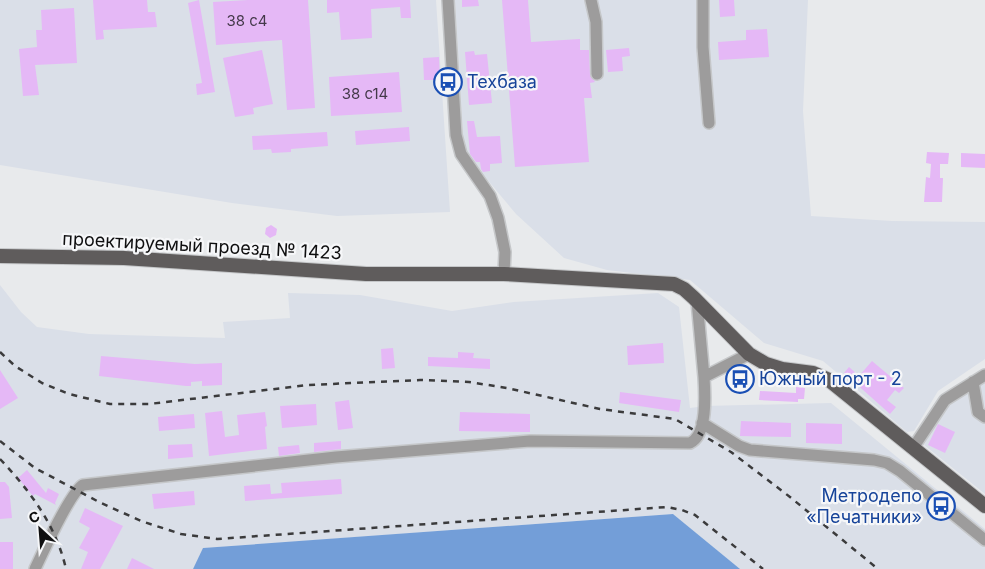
<svg xmlns="http://www.w3.org/2000/svg" width="985" height="569" viewBox="0 0 985 569" font-family="Inter,sans-serif">
<style>
.built{fill:#dadfe8}
.water{fill:#739ed8}
.building{fill:#e5b8f6}
.lines{fill:none;stroke-linecap:round;stroke-linejoin:round}
.minor-casing{stroke:#c5c7c9;stroke-width:14}
.major-casing{stroke:#c5c7c9;stroke-width:16}
.minor{stroke:#9d9c9c;stroke-width:11}
.major{stroke:#5f5c5c;stroke-width:14}
.rail{stroke:#3b3b3c;stroke-width:2.5;stroke-dasharray:6 6;stroke-linecap:butt}
.labels{text-anchor:middle;stroke-width:4.5;stroke-linejoin:round;paint-order:stroke}
.number-label{font-size:15px;fill:#44394a}
.transit-label{font-size:18px;fill:#164399;stroke:#f6f7f9;text-anchor:start}
.street-label{font-size:18px;fill:#0f0f10;stroke:#f6f7f9}
</style>
<rect width="100%" height="100%" fill="#e8eaec"/>
<!-- built -->
<path class="built" d="M0,0H436L450,212L337,216L232,203L0,165Z
M455,0H808L803,111L811,216L892,221L985,222V359L938,391L914,431L907,432L823,361L764,343L690,280L607,270L564,258L516,214L464,152Z
M0,285L21,312L37,327L89,334L225,338L223,322L290,318L288,293L360,295L452,311L514,302L658,293L679,307L690,408L705,406L831,403L985,529V569H740L673,514L204,548L193,569H0Z
M985,379V494L924,445L948,401Z"/>
<!-- water -->
<path class="water" d="M673,514L740,569H193L203,548Z"/>
<!-- building -->
<path class="building" d="M93,0H147L148,12H155L157,27L103,30L104,39L96,40Z
M199,0L215,92L197,95L196,84L202,83L188,3Z
M248,0H308L315,108L287,110L282,40L216,45L213,2Z
M327,0H410L411,18H401L400,7L371,9L372,38L341,40L339,12L327,13Z
M462,0H478L479,6L462,7Z
M502,0H528L531,42L580,39V50H589L590,75L595,82L590,83L592,98H584L589,162L515,167Z
M719,0H734L735,16L720,17Z
M74,8L77,63L35,65L39,95L23,96L19,49L37,47L36,30H42L41,10Z
M767,29L769,57L719,60L718,42L746,40V30Z
M629,48L630,56L622,57L623,71L608,72L606,50Z
M262,50L273,104L253,108L254,114L235,117L223,58Z
M474,51L475,55L487,54L492,103L469,105L465,52Z
M439,57L440,80H424L423,58Z
M399,72L402,112L331,116L329,77Z
M467,121H474L477,137L500,136L502,163L490,164V171L483,172L481,169L480,162H476L470,154Z
M409,127L410,141L356,145L355,131Z
M327,132L328,146L291,149V152L272,153L271,149L253,150L252,136Z
M927,152L949,153L948,164H940V178H943L942,202H924L926,177L930,178L931,164L926,163Z
M961,153L985,154V168L961,167Z
M271,225L277,229L276,235L270,238L265,234L266,228Z
M663,343L664,363L628,365L627,346Z
M393,348L395,368L382,369L381,349Z
M458,352L474,353L473,358L490,359V369L428,366V357L458,358Z
M101,356L195,364L222,363V385L202,386V381L191,382V386H186L99,376Z
M872,361L904,388L899,393L895,390L887,400L896,407L890,414L844,373L849,367L859,376Z
M0,370L18,398L0,409Z
M796,387L805,388L804,399H798V402L759,400L760,391L796,393Z
M620,392L681,400L679,412L619,403Z
M349,400L353,428L338,430L335,402Z
M316,404L317,425L282,428L280,406Z
M222,411L225,437L239,435L237,415L265,412L267,426L265,427L267,449L209,456L205,413Z
M460,412L530,414V432L459,431Z
M194,414L195,428L159,431L158,417Z
M741,421L791,423V437L740,436Z
M806,423L842,424V444L806,443Z
M938,424L955,432L945,453L928,445Z
M341,441V449L314,452V443Z
M192,444L193,457L168,459V445Z
M299,445L300,453L279,456L278,447Z
M27,470L46,493L48,488L59,494L55,503L56,505L35,494L33,496L18,478Z
M341,479L342,494L245,501L244,486L270,484L271,494L282,493L281,483Z
M0,482H5L9,487L12,518L0,519Z
M194,491L195,505L154,509L152,494Z
M85,508L123,526L100,569H81L88,552L79,548L90,528L79,522Z
M0,542H13V569H0Z
M132,558L154,569H127Z"/>
<g class="lines">
<defs>
<path id="minor" d="M448,0L456,135L461,154L490,196L498,218L505,252L504,274
M591,0L596,22L597,74
M703,0V47L709,123
M697,301L704,377
M973,382L978,412L985,417
M702,423L739,446L750,450L874,460L887,463L900,471L985,540
M913,448L945,400L985,375
M35,569C42,554 71,491 83,485L336,457L530,441L690,443C708,435 705,393 704,377L749,354"/>
<path id="major" d="M0,256L124,258L366,274H504L674,284L684,289L694,298L749,354L766,364L782,369L813,373L829,380L985,506"/>
</defs>
<!-- minor casing -->
<use href="#minor" class="minor-casing"/>
<!-- major casing -->
<use href="#major" class="major-casing"/>
<!-- minor -->
<use href="#minor" class="minor"/>
<!-- major -->
<use href="#major" class="major"/>
<!-- rail -->
<path class="rail" d="M0,352L15,366L42,383L69,394L110,404H149L308,385L420,380L469,382L507,388L600,409L675,419L731,452L790,497L878,569
M0,441L35,468L99,502L141,521L181,534L217,539L667,507L682,510L695,515L763,569
M0,459C30,491 56,525 66,569"/>
</g>
<!-- icons -->
<defs>
<symbol id="bus-ring" viewBox="-11 -11 22 22"><circle r="9.5" fill="#f6f7f9" stroke="#1a4fb4" stroke-width="1.5"/><path d="M-5-6H5V4H4V6H2V4H-2V6H-4V4H-5ZM-3.5-4V0h7V-4ZM-3.5 1.2v1.5H-2V1.2ZM2 1.2v1.5H3.5V1.2Z" fill="#1a4fb4"/></symbol>
</defs>
<g fill-rule="evenodd">
<use href="#bus-ring" x="432" y="66" width="32" height="32"/>
<use href="#bus-ring" x="724" y="363" width="32" height="32"/>
<use href="#bus-ring" x="925" y="490" width="32" height="32"/>
</g>
<g class="labels">
<!-- number labels -->
<g class="number-label">
<text x="247" y="26">38 с4</text>
<text x="365" y="99">38 c14</text>
</g>
<!-- transit labels -->
<g class="transit-label">
<text x="467" y="88">Техбаза</text>
<text x="759" y="385">Южный порт - 2</text>
<text x="922" y="502" text-anchor="end">Метродепо<tspan x="922" dy="21">«Печатники»</tspan></text>
</g>
<!-- street labels -->
<g class="street-label">
<text transform="translate(202 246) rotate(3)" y="6">проектируемый проезд № 1423</text>
</g>
</g>
<!-- north arrow -->
<g transform="translate(40 529) rotate(334)" stroke="#f6f7f9" stroke-width="4" paint-order="stroke">
<path d="M0-4L9 19L0 12L-9 19Z" fill="#0f0f10"/>
<text y="-8" font-size="14" font-weight="bold" text-anchor="middle" fill="#0f0f10">С</text>
</g>
</svg>
